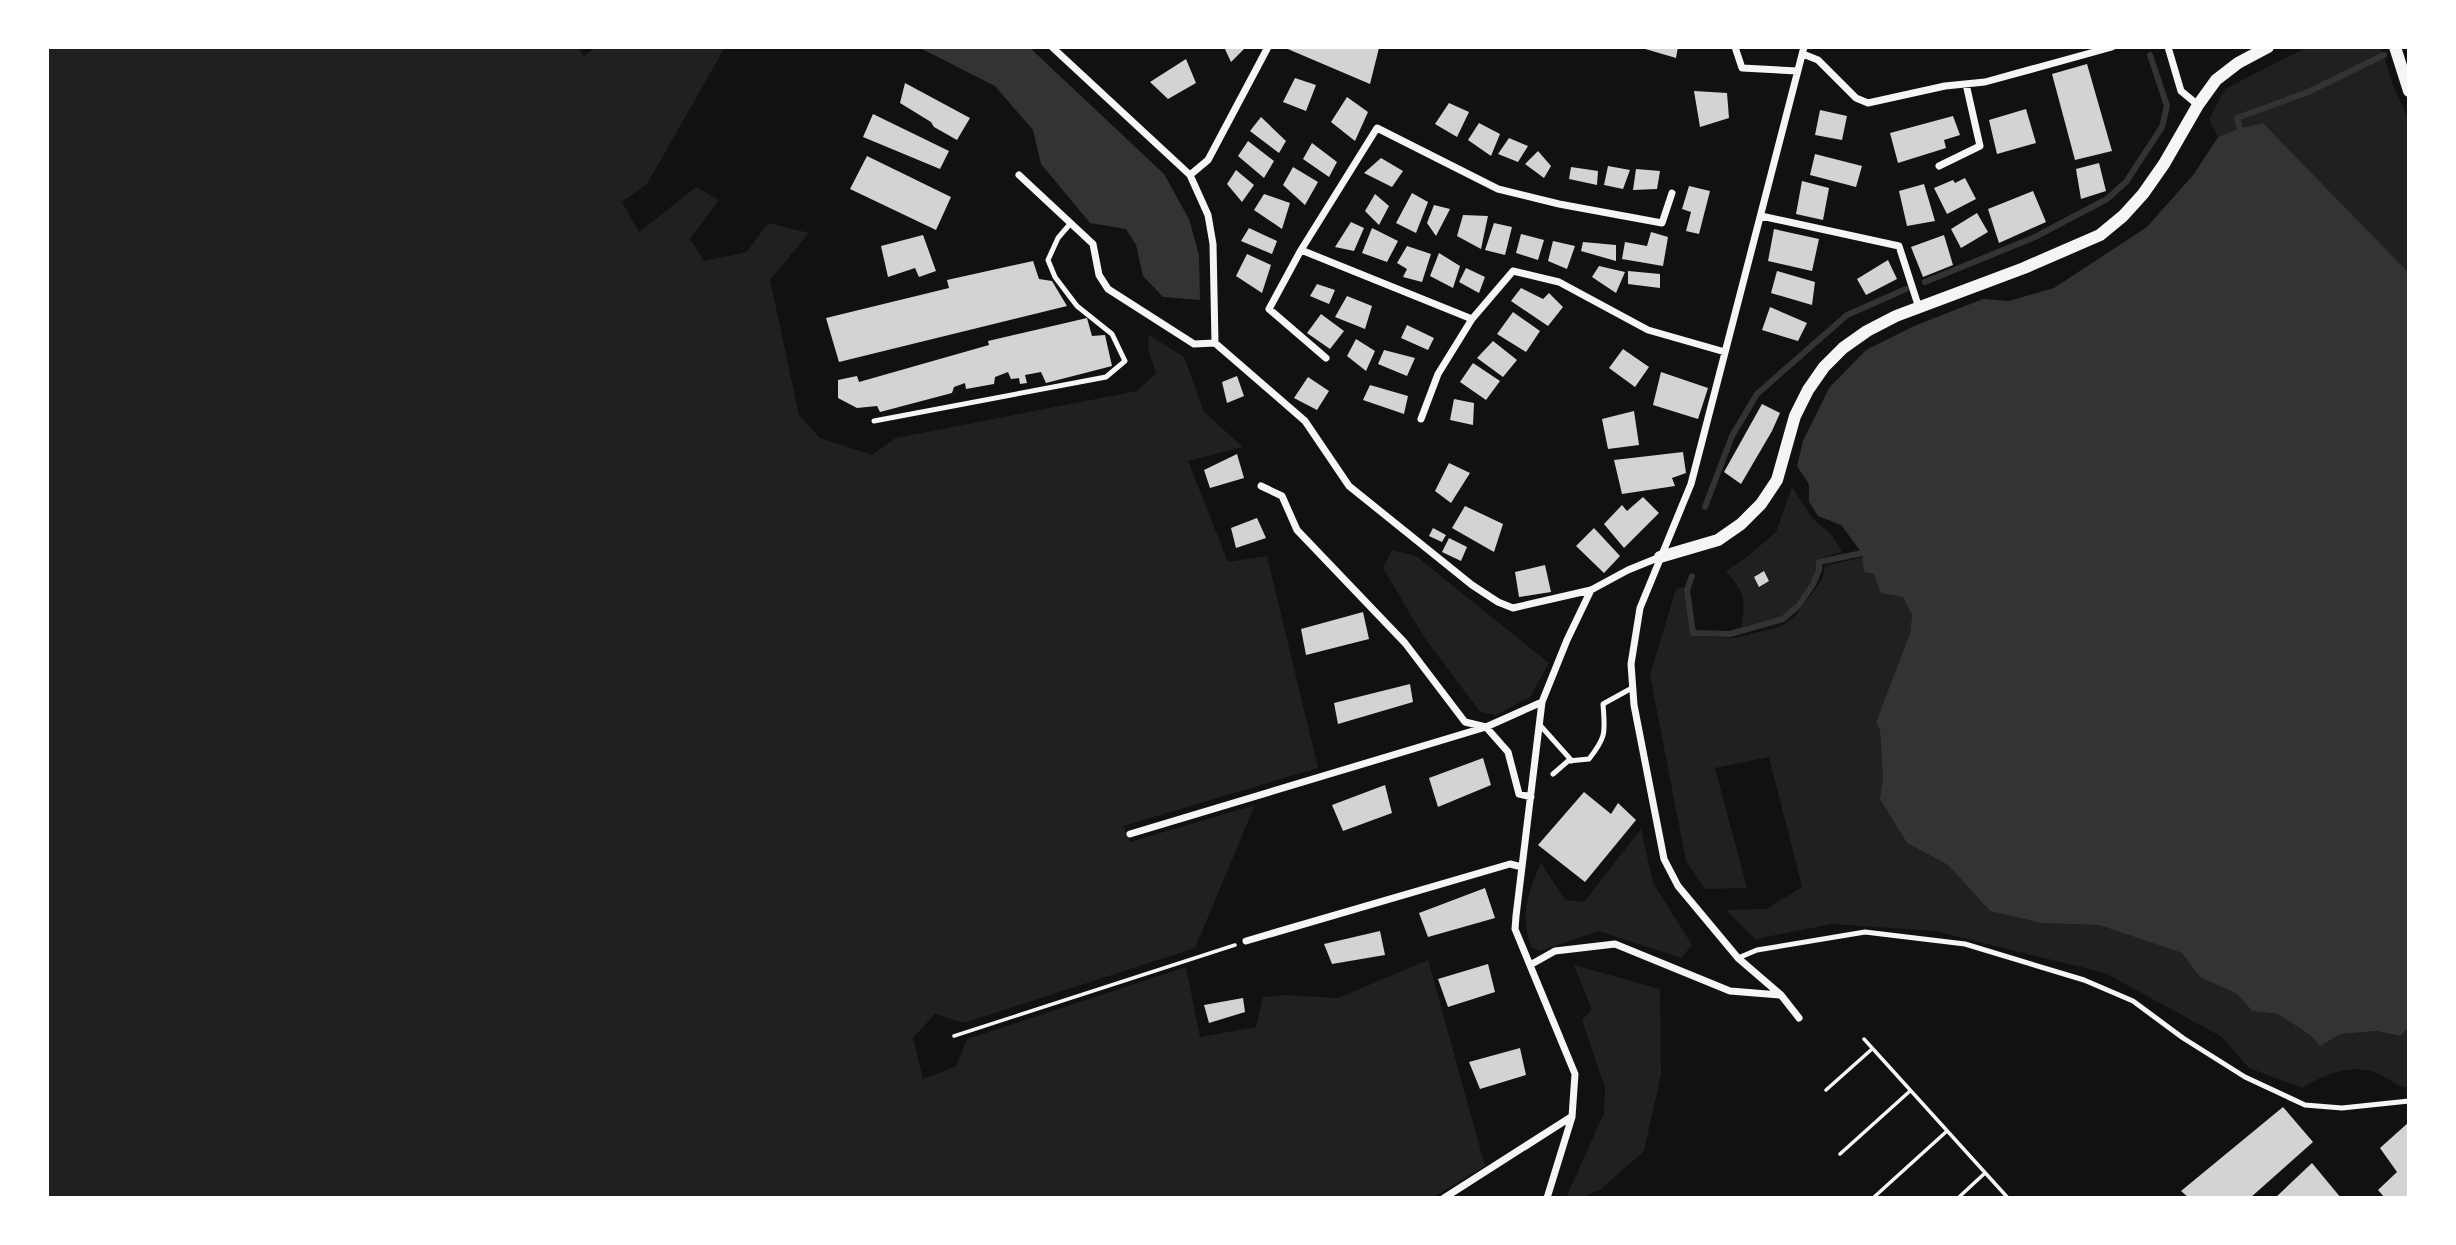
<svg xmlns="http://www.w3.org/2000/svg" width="2456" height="1245" viewBox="0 0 2456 1245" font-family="Helvetica,sans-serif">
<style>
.green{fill:#202020}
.water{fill:#333}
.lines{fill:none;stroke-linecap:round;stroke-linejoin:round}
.stream{stroke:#333;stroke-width:6}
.building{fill:#d3d3d3}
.path{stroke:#f5f5f5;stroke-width:3.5}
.service{stroke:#f5f5f5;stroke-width:5}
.minor{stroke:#f5f5f5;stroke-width:7}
.tertiary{stroke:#f5f5f5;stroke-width:12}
</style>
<rect width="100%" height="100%" fill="#111"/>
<!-- green -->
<path class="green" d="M47,47H577L584,56L596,47H725L647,184L622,202L639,232L696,187L719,200L690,239L704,261L747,252L768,223L809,233L770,280L799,415L820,438L872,455L896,438L1137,391L1156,373L1148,349L1149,335L1184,357L1204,412L1243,447L1188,461L1228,562L1267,556L1318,768L1123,826L1130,842L1255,805L1195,948L964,1023L935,1014L913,1038L923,1079L956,1066L967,1039L1186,967L1200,1037L1256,1027L1263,997L1284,995L1338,998L1428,960L1485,1166L1432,1198H47Z
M2307,47H2381L2393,86L2409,120V273L2263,123L2240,128L2218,137L2209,119L2225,89Z
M1792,487L1813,519L1831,534L1842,552L1817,559C1817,577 1798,605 1784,615C1773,622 1753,624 1741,627C1746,598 1745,594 1726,571L1747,557L1776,532Z
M1392,550L1416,556L1549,663L1530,697L1496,715L1480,712L1424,637L1383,568Z
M1863,557L1864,572L1874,574L1903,597L1912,615L1910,633L1876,722L1880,731L1883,778L1881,799L1907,843L1948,865L1990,911L2041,923L2099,925L2182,953L2200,977L2237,994L2252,1011L2278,1014L2310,1035L2320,1046L2341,1034L2376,1031L2400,1036L2409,1027V1085L2405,1088C2393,1083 2382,1074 2370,1071C2346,1065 2322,1076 2302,1088L2249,1068L2222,1037L2105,973L1935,931L1832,924L1755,939L1726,910L1766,909L1802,887L1769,757L1715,768L1747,888L1705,889L1686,861L1650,675L1676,589L1684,587L1693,636L1735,638L1780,627L1795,616L1822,580L1825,566Z
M1641,829L1653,883L1692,945L1681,958L1599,931L1540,951L1531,947C1520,914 1527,895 1541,863L1565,900L1584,902Z
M1574,965L1660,989L1661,1074L1644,1151L1601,1189L1581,1198H1566L1604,1113L1605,1088L1582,1020L1592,1010Z"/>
<!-- water -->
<path class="water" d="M918,47H1029L1164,174L1189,219L1199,255L1200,300L1163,297L1143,276L1136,245L1126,229L1090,223L1041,164L1033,130L995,86Z
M2263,123L2409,273V1027L2400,1036L2376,1031L2341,1034L2320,1046L2310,1035L2278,1014L2252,1011L2237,994L2200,977L2182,953L2099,925L2041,923L1990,911L1948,865L1907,843L1880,799L1883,778L1880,731L1876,722L1910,633L1912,615L1903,597L1881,593L1874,574L1864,572L1862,553L1841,525L1818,516L1809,502V484L1797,466L1803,441L1829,388L1866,350L1914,326L1983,299L2009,301L2054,288L2147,227L2194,174L2218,137L2240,128Z"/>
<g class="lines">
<!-- stream -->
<path class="stream" d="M2240,128L2237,118L2308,92L2384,55
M1925,282L2035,237L2107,199L2126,182L2162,127L2167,106L2150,55
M1705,507L1732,436L1757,394L1847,315L1906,289
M1692,576L1687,590L1693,633L1730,634L1783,619L1799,605L1813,584L1819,570V562L1862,553"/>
</g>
<!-- building -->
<path class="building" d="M1224,47H1246L1231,62Z
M1283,47H1378L1379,48L1370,84Z
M1642,47H1678L1676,58L1642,48Z
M1186,59L1196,83L1168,99L1150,82Z
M2087,64L2112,151L2075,160L2052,74Z
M1295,78L1316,85L1306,111L1283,102Z
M905,83L970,118L957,140L934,127L931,122L900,103Z
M1694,91L1727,93L1729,118L1700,127Z
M1347,97L1368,112L1355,141L1331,122Z
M1449,103L1469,112L1457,137L1435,124Z
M2026,109L2036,143L1997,154L1989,120Z
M1820,110L1847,116L1842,140L1815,135Z
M873,114L949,151L940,169L863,137Z
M1953,116L1960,135L1944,140L1946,148L1898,163L1890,133Z
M1261,117L1286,141L1279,153L1250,131Z
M1479,123L1500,134L1491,156L1468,140Z
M1509,138L1528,146L1518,162L1498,154Z
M1248,141L1274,161L1264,178L1238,156Z
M1312,143L1337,162L1329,177L1303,159Z
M1538,151L1551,166L1544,178L1525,164Z
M1815,154L1862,166L1856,187L1810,175Z
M867,156L951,197L936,230L850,189Z
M1381,158L1403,171L1392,187L1364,173Z
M2099,163L2106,191L2081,199L2076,169Z
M1608,166L1630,170L1623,189L1604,185Z
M1293,167L1318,182L1305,205L1283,185Z
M1571,167L1598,171L1597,185L1569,179Z
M1636,169L1660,171L1657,189L1633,190Z
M1236,170L1254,185L1242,202L1227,184Z
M1965,178L1976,199L1947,214L1934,188L1953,180L1955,183Z
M1802,181L1829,188L1823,220L1796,214Z
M1924,184L1935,221L1907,226L1899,191Z
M1689,186L1710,191L1699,234L1686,231L1691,212L1682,209Z
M2033,191L2046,222L1999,243L1988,209Z
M1412,193L1428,202L1416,233L1396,223Z
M1264,194L1290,203L1282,229L1254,210Z
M1375,194L1389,206L1379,225L1365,211Z
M1434,205L1450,209L1436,236L1427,223Z
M1977,213L1988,232L1961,248L1951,229Z
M1463,215L1488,216L1481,249L1457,236Z
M1351,222L1364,228L1354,251L1335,247Z
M1494,223L1512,227L1505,255L1485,250Z
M1249,228L1277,241L1272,254L1241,241Z
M1372,228L1398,241L1387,262L1362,253Z
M1774,229L1819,239L1812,271L1768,261Z
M1651,232L1668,237L1663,266L1622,259L1625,242L1647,246Z
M1521,234L1544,240L1538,260L1516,253Z
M923,235L936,271L919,277L915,268L888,277L881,246Z
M1944,235L1953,265L1923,277L1911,247Z
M1553,241L1575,246L1567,269L1548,261Z
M1583,242L1616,245V261L1581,251Z
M1407,246L1431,254L1422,282L1403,277L1407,269L1397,263Z
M1439,253L1460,266L1453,288L1430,276Z
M1247,254L1271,265L1262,293L1236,276Z
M1888,260L1897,279L1866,295L1857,279Z
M1033,261L1039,279L1052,281L1067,306L839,362L826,318L949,288L947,280Z
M1599,266L1625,272L1616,293L1592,277Z
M1466,268L1485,277L1479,293L1459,282Z
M1628,271L1660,274V288L1628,284Z
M1777,271L1815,282L1812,305L1771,293Z
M1317,284L1335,290L1329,304L1310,296Z
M1521,288L1543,299L1549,293L1563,307L1548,326L1511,301Z
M1347,296L1372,306L1365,329L1335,317Z
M1770,307L1807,323L1798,341L1762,330Z
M1513,312L1540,331L1526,352L1497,334Z
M1321,314L1344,331L1330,349L1307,333Z
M1087,318L1092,336L1105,335L1112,366L1046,383L1041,372L1025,375L1027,383L1020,384L1019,378L1011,379L1008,372L995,377L994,384L966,389L965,383L954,387L952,393L880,412L877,406L857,408L838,398V380L857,376L859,382L989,345L988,341Z
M1407,325L1434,338L1428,350L1401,338Z
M1356,339L1375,351L1366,371L1347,356Z
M1493,341L1517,360L1503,377L1477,358Z
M1623,349L1649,367L1635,387L1609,368Z
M1384,350L1415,358L1407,376L1378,364Z
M1473,363L1500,381L1486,400L1460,382Z
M1661,372L1708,388L1698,419L1653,405Z
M1237,376L1244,396L1227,403L1222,382Z
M1308,377L1329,391L1317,410L1294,398Z
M1370,385L1408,396L1404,414L1363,400Z
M1454,399L1474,403L1473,425L1450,420Z
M1762,404L1780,413L1772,431L1741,484L1724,472Z
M1634,411L1639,445L1608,449L1602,419Z
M1683,452L1686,473L1672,478L1675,486L1622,494L1614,460Z
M1237,454L1244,478L1210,488L1204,470Z
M1449,463L1470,473L1451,503L1435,491Z
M1643,497L1659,513L1624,548L1604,524L1622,505L1627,511Z
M1465,506L1503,524L1494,552L1452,528Z
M1257,518L1266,538L1236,548L1231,528Z
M1433,528L1446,535L1442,542L1429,536Z
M1594,528L1620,556L1604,573L1576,546Z
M1449,538L1467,547L1461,561L1442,552Z
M1545,565L1551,592L1519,597L1515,572Z
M1764,571L1769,581L1759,587L1754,577Z
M1363,612L1369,639L1306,655L1301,629Z
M1410,684L1413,702L1338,724L1334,703Z
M1483,758L1491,785L1438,807L1429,778Z
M1385,785L1392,813L1343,831L1332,805Z
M1584,792L1611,814L1618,803L1636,820L1585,882L1538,845Z
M1485,888L1495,918L1428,937L1419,913Z
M1380,931L1385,955L1332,964L1324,944Z
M1488,964L1495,992L1448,1007L1438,979Z
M1243,998L1245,1012L1209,1023L1204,1005Z
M1520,1048L1526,1075L1480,1089L1469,1062Z
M2283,1107L2313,1142L2250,1198H2189L2181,1191Z
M2409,1122V1198H2385L2378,1190L2397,1172L2380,1148Z
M2312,1163L2341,1198H2275Z"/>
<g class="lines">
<!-- path -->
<path class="path" d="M954,1036L1235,945
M1864,1039L2008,1198
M1826,1090L1872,1049
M1840,1154L1910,1091
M1873,1198L1947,1131
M1958,1198L1985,1173"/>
<!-- service -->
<path class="service" d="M874,421L1106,377L1125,361L1112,334L1077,306L1055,277L1048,260L1058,238L1070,224
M1539,724L1572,761
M1553,774L1568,761L1589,759C1607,736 1605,732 1603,704L1632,688
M1738,958L1757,950L1865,932L1965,944L2084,980L2133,1001L2183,1038L2245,1077L2305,1105L2342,1108L2409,1101"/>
<!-- minor -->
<path class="minor" d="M1052,47L1190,175L1208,215L1213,244L1215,343
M1735,47L1742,68L1797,71
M2168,47L2181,91L2198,105
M1803,54L1818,60L1856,98L1868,103L1945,86L1985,82L2112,47
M1939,166L1980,146L1966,84
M1019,175L1093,244L1099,275L1108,289L1194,344L1215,343L1305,421L1349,486L1472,585L1498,602L1513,608L1591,590L1628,570L1660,557
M1190,175L1208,160L1268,47
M1761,216L1899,246L1919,308
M1301,250L1269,309L1326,358
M1472,319L1301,250L1377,128L1498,189L1559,204L1662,223L1672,193
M1421,419L1438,374L1472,319L1513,271L1559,282L1648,330L1725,352
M1261,486L1282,496L1297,530L1405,643L1465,722L1486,727L1508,752L1519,794L1531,797
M1130,834L1486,727L1542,702
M1246,941L1510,864L1522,867
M1530,965L1555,951L1615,944L1730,991L1780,995
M1799,1018L1781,995L1738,958L1678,886L1664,859L1634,705L1631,664L1640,608L1691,484L1804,47
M1444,1198L1571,1117
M1547,1198L1572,1117L1575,1074L1515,929L1516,916L1542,702L1567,640L1591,590"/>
<!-- tertiary -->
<path class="tertiary" d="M2395,47L2409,91
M1660,557L1718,540L1741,524L1761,504L1777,480L1795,416L1808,390L1824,367L1843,348L1867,331L1896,316L2024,268L2100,235L2123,216L2143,194L2164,164L2198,105L2216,80L2238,63L2268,47"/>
</g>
<!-- border -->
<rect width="2456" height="1245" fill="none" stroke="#ffffff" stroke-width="98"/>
</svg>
